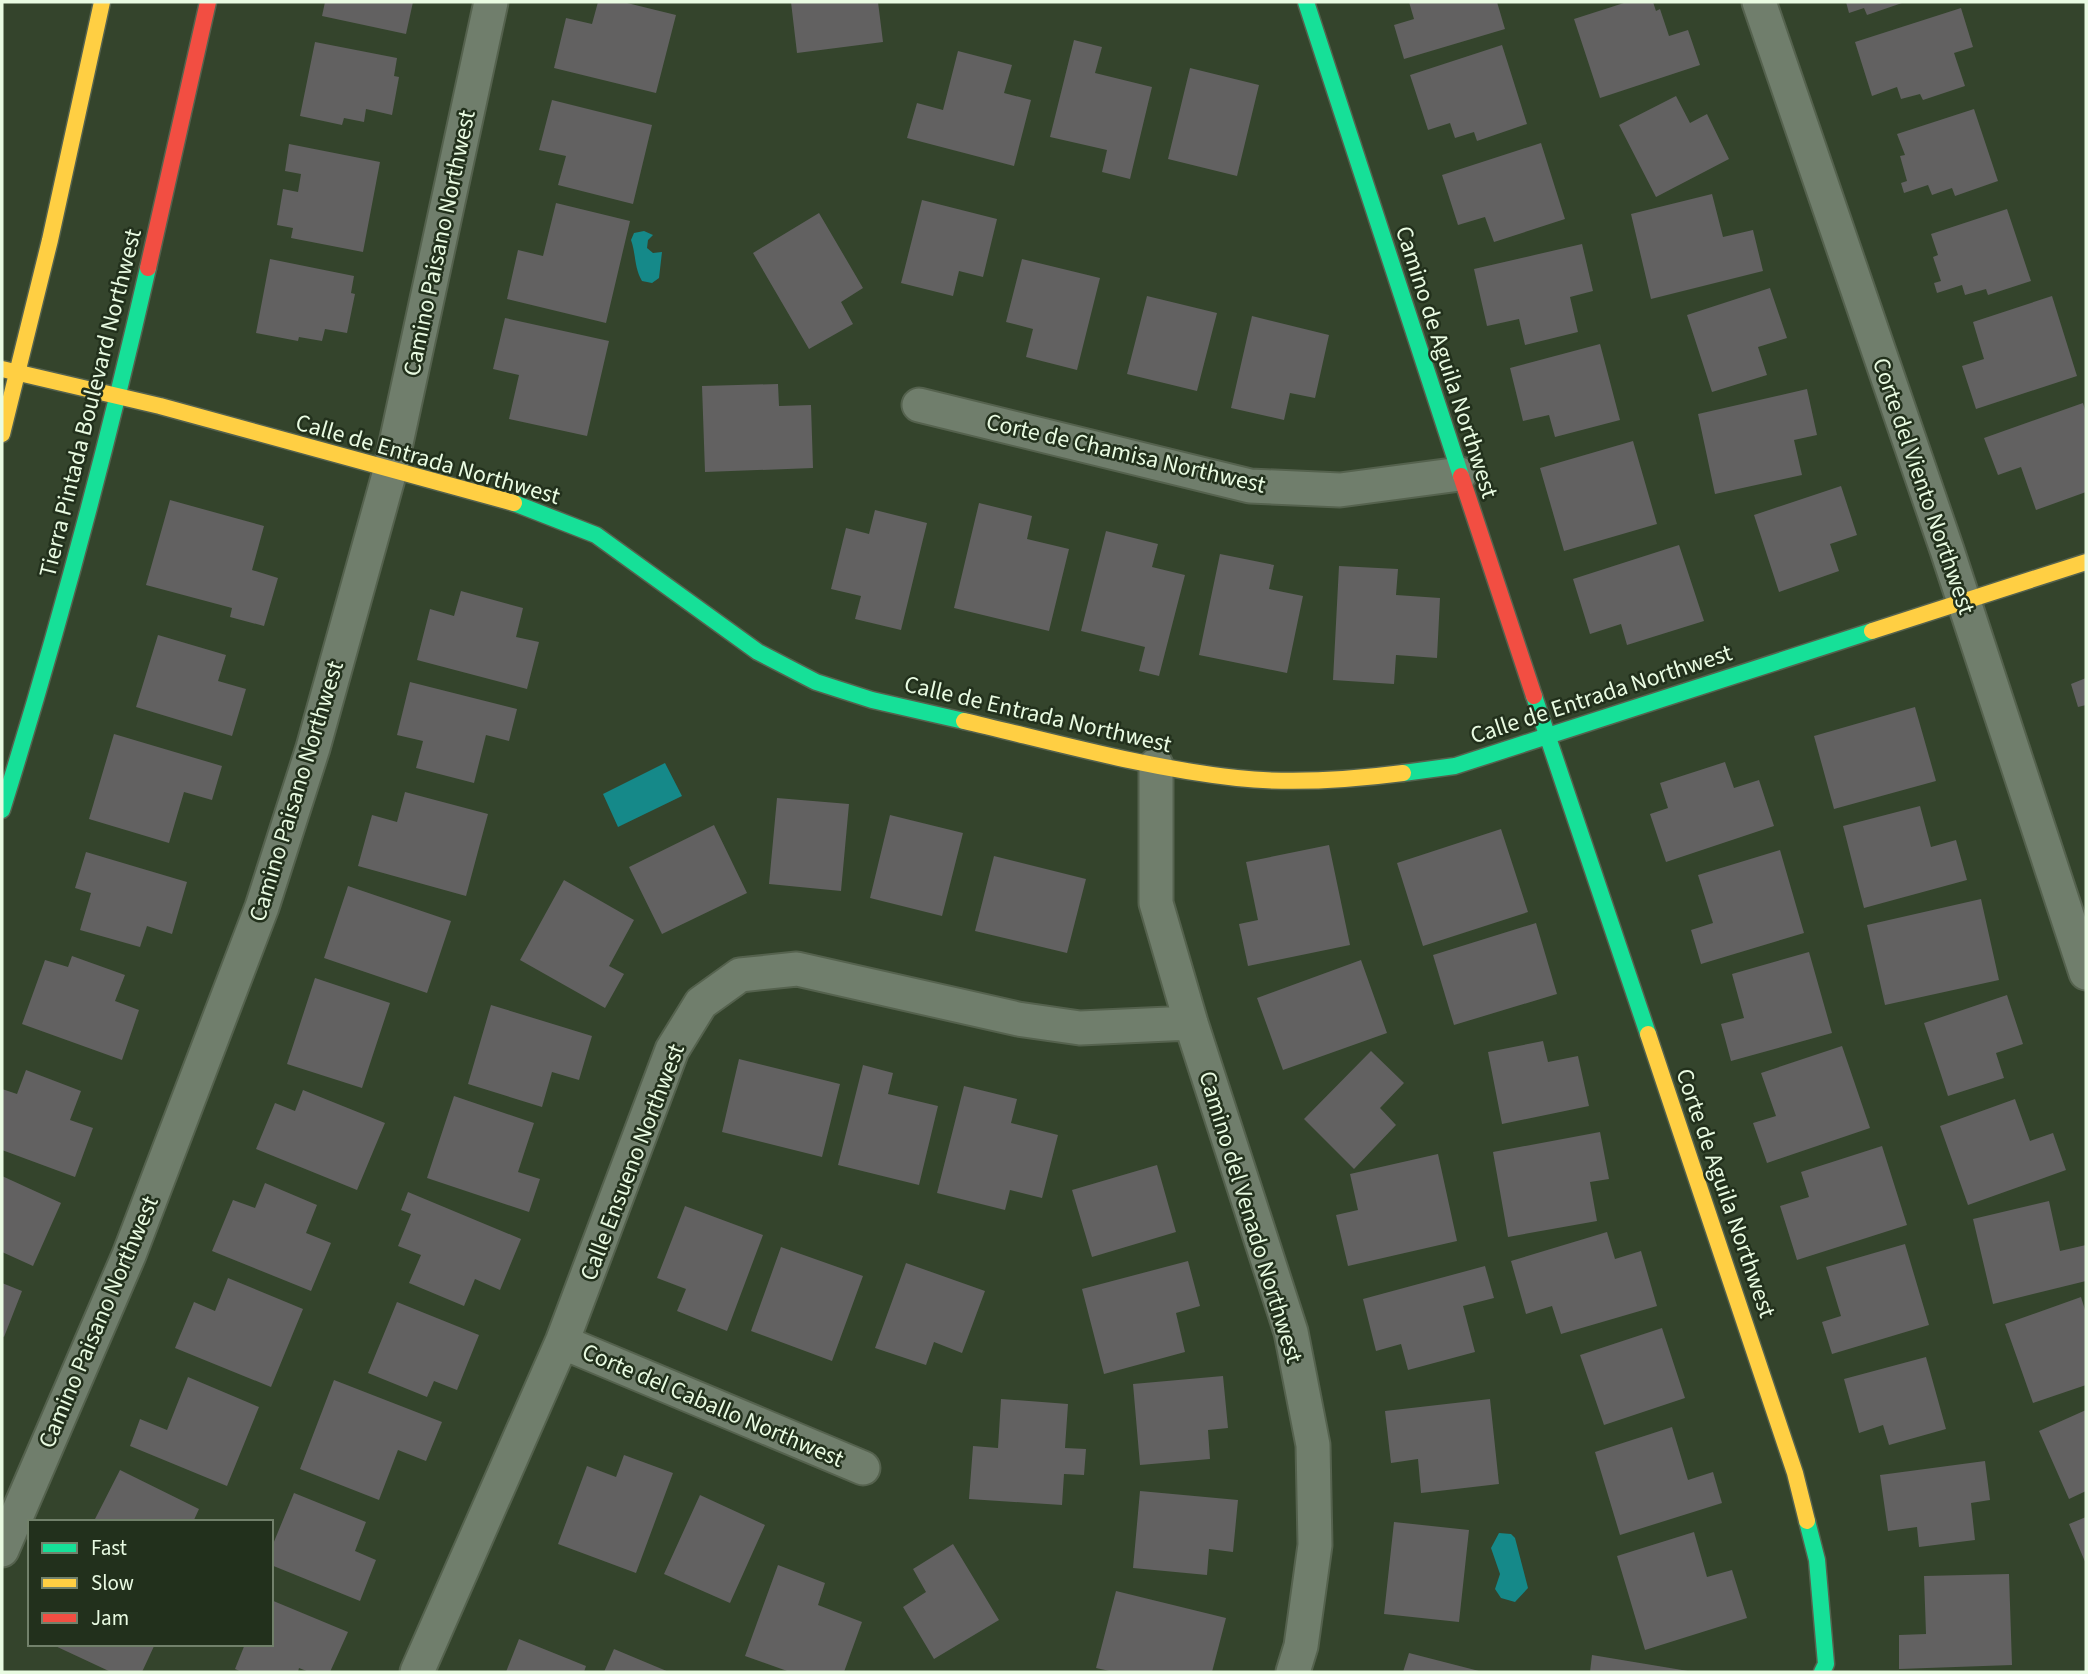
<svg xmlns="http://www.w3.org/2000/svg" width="2088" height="1674" viewBox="0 0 2088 1674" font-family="'Source Sans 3',sans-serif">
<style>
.water{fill:#158989}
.building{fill:#626161}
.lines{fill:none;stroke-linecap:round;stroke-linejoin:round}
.street-casing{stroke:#55624e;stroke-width:37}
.fast-casing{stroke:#55624e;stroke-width:19}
.slow-casing{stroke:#55624e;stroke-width:19}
.jam-casing{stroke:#55624e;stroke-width:19}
.street{stroke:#707e6c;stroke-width:33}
.fast{stroke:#16e098;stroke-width:16}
.slow{stroke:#ffcf43;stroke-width:16}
.jam{stroke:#f24e42;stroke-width:16}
.labels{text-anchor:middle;stroke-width:5;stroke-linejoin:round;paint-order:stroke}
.street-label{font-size:24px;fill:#e9fbe2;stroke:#22301c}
</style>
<rect width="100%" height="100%" fill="#34442c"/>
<!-- water -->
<path class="water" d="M644,231L653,235L648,240L647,248L653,253L662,252L659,278L652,283L642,281C634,267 636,254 631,240L634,233Z
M665,763L682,796L618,827L603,794Z
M1499,1533L1511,1534L1515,1538L1528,1588L1515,1602L1501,1598L1495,1589L1500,1574L1491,1548Z"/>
<!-- building -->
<path class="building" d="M325,2H413L406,34L322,16Z
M598,2H623L676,15L656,93L554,68L566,18L592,24Z
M791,2H878L883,42L797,53Z
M1409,2H1497L1505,29L1404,59L1394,25L1414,19Z
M1627,2H1653L1656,11L1660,9L1669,36L1688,30L1700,65L1600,98L1574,19Z
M1846,2H1905L1867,15L1864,8L1849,13Z
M1961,8L1973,47L1954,53L1965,86L1923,100L1920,94L1901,99L1897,87L1872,96L1855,42Z
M1074,40L1102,47L1095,73L1152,87L1130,179L1102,172L1107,150L1050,137Z
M315,42L397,58L394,76L399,77L392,115L366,109L364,122L344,118L342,125L300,116Z
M1502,45L1527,124L1477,141L1474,132L1455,138L1450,123L1428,130L1410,75Z
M958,51L1012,65L1004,93L1031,100L1014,166L907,138L917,103L943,110Z
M1190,68L1259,85L1237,176L1168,159Z
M1676,96L1690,123L1707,114L1729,159L1656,197L1619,125Z
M552,100L652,125L633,204L558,185L566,156L539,150Z
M1974,109L1998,181L1955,196L1952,188L1932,195L1928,185L1904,193L1901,183L1907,181L1900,156L1905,155L1897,134Z
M1541,143L1565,219L1494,242L1485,217L1458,225L1442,175Z
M289,144L380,162L363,252L291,238L293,228L277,225L283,189L298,192L301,174L285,171Z
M1712,194L1723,237L1753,230L1763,271L1651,299L1631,214Z
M922,200L997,219L983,277L959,271L953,296L901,283Z
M556,203L630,221L606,323L507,299L518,250L543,256Z
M2007,209L2031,281L1988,295L1986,289L1965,295L1962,285L1937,293L1934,283L1941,281L1933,257L1938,255L1931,234Z
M819,213L863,288L841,302L853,324L809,349L753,253Z
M1582,244L1593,291L1570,297L1578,332L1525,345L1519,319L1487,326L1474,269Z
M270,259L354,276L351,293L355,294L347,333L325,329L322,341L299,337L298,341L256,333Z
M1022,259L1100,278L1077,370L1026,357L1033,329L1006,322Z
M1770,288L1787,338L1758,347L1767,375L1712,392L1687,315Z
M1147,296L1217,313L1197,391L1127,374Z
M2052,296L2077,376L1976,409L1962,366L1984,359L1973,322Z
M1252,316L1329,335L1315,398L1290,393L1284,420L1231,408Z
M505,318L609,341L587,436L509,419L519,375L493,369Z
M1600,344L1620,420L1555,437L1549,415L1523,421L1510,368Z
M778,384L779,406L811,405L813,468L705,472L702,386Z
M1807,389L1817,435L1794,440L1802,475L1715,494L1698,414Z
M2083,403L2086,413V492L2036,510L2021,467L1998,475L1984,438Z
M1633,441L1657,524L1564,551L1540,468Z
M1841,486L1857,535L1830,544L1839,571L1779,592L1754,515Z
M170,500L264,526L252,570L278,578L264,626L230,617L232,608L146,585Z
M979,503L1032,516L1027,539L1069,549L1049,631L954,608Z
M875,510L927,523L901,630L855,619L861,596L831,589L846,528L869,534Z
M1106,531L1158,544L1152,567L1185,575L1159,676L1139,671L1145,647L1081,631Z
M1679,545L1704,621L1627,645L1621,624L1590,634L1573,579Z
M1220,554L1274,565L1269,589L1303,596L1287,673L1199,655Z
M1339,566L1398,569L1396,595L1440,598L1437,658L1396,655L1394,684L1333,680Z
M461,591L523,608L516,637L539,642L527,689L417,660L430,609L454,616Z
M158,635L226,655L218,681L246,689L232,736L136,707Z
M2086,678V705L2078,707L2071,684Z
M410,682L517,709L509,741L486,735L474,783L416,768L423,741L397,735Z
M1915,707L1936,781L1834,809L1814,736Z
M114,734L222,766L212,800L184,792L169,843L89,819Z
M1725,762L1734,788L1759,780L1774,826L1666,862L1650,814L1668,808L1660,783Z
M405,792L488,814L466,896L358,866L372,815L397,822Z
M777,798L849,804L841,891L769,884Z
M1920,806L1931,847L1956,840L1967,880L1864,908L1843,826Z
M890,815L963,833L942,916L870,898Z
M714,825L747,893L662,934L629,867Z
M1501,829L1528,912L1423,946L1397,863Z
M1329,845L1350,945L1248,966L1239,924L1258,920L1246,862Z
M1780,850L1804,933L1701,964L1691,930L1713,923L1698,875Z
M86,852L187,882L172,934L147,926L140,947L80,930L91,893L75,888Z
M994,856L1086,879L1067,953L975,931Z
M564,880L634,920L609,966L624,974L605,1008L520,960Z
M348,886L451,921L427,993L324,958Z
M1981,899L1999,980L1885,1005L1867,925Z
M1536,923L1557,994L1454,1025L1433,955Z
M1809,952L1832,1033L1731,1061L1721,1024L1744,1018L1732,974Z
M72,956L125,975L115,1001L139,1010L122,1060L22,1024L45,960L68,967Z
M1361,960L1387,1033L1283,1070L1257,998Z
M315,978L390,1003L362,1088L287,1064Z
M2007,995L2023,1044L1996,1053L2004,1078L1948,1096L1924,1023Z
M491,1005L592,1036L579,1080L552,1072L542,1107L468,1084Z
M1543,1041L1548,1062L1578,1056L1589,1106L1502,1124L1488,1052Z
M1842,1046L1870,1128L1767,1163L1753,1123L1776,1116L1761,1073Z
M1371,1051L1404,1083L1380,1108L1396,1125L1354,1169L1304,1119Z
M739,1059L840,1084L822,1157L722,1132Z
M863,1065L893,1073L888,1094L938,1106L919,1185L838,1165Z
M26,1070L81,1091L70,1120L93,1128L75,1177L2,1150V1089L17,1094Z
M964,1086L1017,1099L1011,1123L1058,1135L1042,1198L1010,1190L1005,1210L937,1193Z
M303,1090L385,1123L357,1190L256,1149L275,1103L295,1111Z
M454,1096L534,1123L518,1172L540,1179L529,1212L427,1178Z
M2015,1099L2030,1141L2053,1133L2066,1170L1968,1205L1940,1126Z
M1600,1132L1609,1179L1590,1182L1597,1221L1508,1237L1493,1152Z
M1882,1146L1907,1225L1797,1260L1780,1206L1809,1197L1801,1172Z
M1438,1154L1457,1241L1348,1266L1336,1215L1358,1210L1350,1174Z
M1157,1165L1176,1232L1092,1257L1072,1190Z
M2,1176L61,1203L33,1266L2,1252Z
M265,1183L317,1205L306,1233L331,1243L311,1291L212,1251L233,1200L255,1208Z
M408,1192L521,1239L500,1290L475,1279L464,1306L409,1283L421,1255L398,1246L411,1214L401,1210Z
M2049,1201L2060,1251L2086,1245V1281L1993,1304L1973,1219Z
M685,1206L763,1235L727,1331L677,1311L686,1289L657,1278Z
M1607,1232L1615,1259L1641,1251L1657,1306L1561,1334L1552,1306L1526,1314L1511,1261Z
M1905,1244L1929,1325L1832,1354L1822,1322L1841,1316L1826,1267Z
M781,1247L863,1276L832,1361L751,1331Z
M1188,1261L1200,1306L1176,1313L1185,1352L1104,1374L1082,1289Z
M906,1263L985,1291L962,1353L934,1342L926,1365L875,1348Z
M1485,1266L1494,1298L1463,1306L1475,1352L1408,1370L1401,1344L1376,1351L1363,1299Z
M228,1278L303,1309L271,1387L175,1348L194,1302L215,1311Z
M2,1283L22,1291L4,1337L2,1336Z
M2081,1297L2086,1313V1385L2033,1403L2005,1324Z
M397,1302L479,1335L457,1390L434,1381L427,1397L368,1373Z
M1662,1328L1685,1398L1604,1425L1580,1355Z
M1926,1357L1946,1429L1889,1445L1883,1425L1859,1433L1844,1379Z
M1223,1376L1228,1428L1208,1430L1210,1459L1140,1465L1133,1384Z
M188,1377L259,1407L227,1486L130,1446L140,1419L167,1430Z
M334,1380L442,1422L426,1461L398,1450L379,1500L300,1469Z
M1001,1399L1068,1404L1065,1448L1086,1449L1084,1475L1064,1474L1062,1505L969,1499L973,1446L998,1448Z
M1490,1399L1499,1484L1421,1493L1418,1459L1391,1463L1385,1411Z
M2086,1410V1491L2069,1499L2039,1431Z
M1672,1427L1688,1480L1713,1472L1722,1503L1620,1535L1595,1452Z
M624,1455L673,1473L636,1573L558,1544L587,1466L616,1477Z
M1985,1461L1990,1500L1971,1503L1975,1540L1919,1547L1917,1527L1888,1531L1880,1475Z
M120,1470L199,1509L193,1522L95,1519Z
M1140,1491L1238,1500L1233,1552L1209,1549L1207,1575L1133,1568Z
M294,1493L366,1522L355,1551L376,1560L360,1601L271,1565V1549Z
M700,1495L765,1525L730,1603L664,1574Z
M2086,1517V1564L2069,1524Z
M1394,1522L1469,1530L1459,1622L1384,1614Z
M1694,1532L1707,1577L1732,1570L1747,1618L1645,1650L1617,1556Z
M953,1544L999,1620L934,1659L903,1607L926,1592L913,1569Z
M778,1565L825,1583L818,1605L862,1622L844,1672H790L745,1656Z
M2009,1574L2012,1665L1899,1669V1635L1926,1634L1924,1576Z
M1116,1591L1226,1618L1212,1672H1114L1096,1668Z
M271,1600L348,1632L330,1672H309L299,1668L298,1672H242L235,1669L245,1644H271Z
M519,1639L586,1666L584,1672H506Z
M51,1644H155L142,1672H111Z
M614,1649L669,1672H604Z
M1409,1653L1479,1671V1672H1403Z
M1592,1655L1688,1671V1672H1590Z"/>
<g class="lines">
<defs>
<path id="street" d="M1759,2L1947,550L2086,973
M919,405L1250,486L1340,490L1460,474
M1156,765V903L1191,1023L1291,1332L1313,1445L1315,1545L1301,1646L1293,1672
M562,1342L863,1468
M2,1550L129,1255L262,907L313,748L390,471L491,2
M417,1672L562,1342L672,1050L701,1003L740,975L797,969L1018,1019L1080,1028L1191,1023"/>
<path id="fast" d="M1306,2L1461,476
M514,503L596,535L758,652L816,682L872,700L964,721
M1534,696L1648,1034
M1403,773L1455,766L1872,631
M2,810C58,631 106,451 148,268
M1807,1521L1817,1560L1826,1664L1822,1672"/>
<path id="slow" d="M2,369L160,406L514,503
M2,434L50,240L102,2
M1872,631L2086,562
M964,721C1054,742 1145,768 1237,778C1292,784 1349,780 1403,773
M1648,1034L1795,1473L1807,1521"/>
<path id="jam" d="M148,268L208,2
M1461,476L1534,696"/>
</defs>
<!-- street casing -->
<use href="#street" class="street-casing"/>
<!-- fast casing -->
<use href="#fast" class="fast-casing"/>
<!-- slow casing -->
<use href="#slow" class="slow-casing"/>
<!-- jam casing -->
<use href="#jam" class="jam-casing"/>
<!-- street -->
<use href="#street" class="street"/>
<!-- fast -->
<use href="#fast" class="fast"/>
<!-- slow -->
<use href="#slow" class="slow"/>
<!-- jam -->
<use href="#jam" class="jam"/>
</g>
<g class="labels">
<!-- street labels -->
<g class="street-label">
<text transform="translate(439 243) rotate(-78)" y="8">Camino Paisano Northwest</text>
<text transform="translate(1447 362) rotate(72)" y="8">Camino de Aguila Northwest</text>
<text transform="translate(90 403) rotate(-76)" y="8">Tierra Pintada Boulevard Northwest</text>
<text transform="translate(1126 453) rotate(13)" y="8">Corte de Chamisa Northwest</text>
<text transform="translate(428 459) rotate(16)" y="8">Calle de Entrada Northwest</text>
<text transform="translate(1924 486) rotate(71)" y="8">Corte del Viento Northwest</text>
<text transform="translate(1601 694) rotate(-18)" y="8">Calle de Entrada Northwest</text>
<text transform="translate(1038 714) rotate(13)" y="8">Calle de Entrada Northwest</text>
<text transform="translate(296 791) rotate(-73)" y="8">Camino Paisano Northwest</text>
<text transform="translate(632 1162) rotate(-69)" y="8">Calle Ensueno Northwest</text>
<text transform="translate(1726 1193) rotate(71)" y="8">Corte de Aguila Northwest</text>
<text transform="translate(1251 1217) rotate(73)" y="8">Camino del Venado Northwest</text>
<text transform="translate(98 1322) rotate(-67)" y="8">Camino Paisano Northwest</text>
<text transform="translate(713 1405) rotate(23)" y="8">Corte del Caballo Northwest</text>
</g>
</g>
<!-- border -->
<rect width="2088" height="1674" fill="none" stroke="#e9fbe2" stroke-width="7"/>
<!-- legend -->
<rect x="28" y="1520" width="245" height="126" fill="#22301c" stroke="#72816b" stroke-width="2"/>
<rect x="42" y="1543" width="35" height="10" fill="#16e098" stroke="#72816b" stroke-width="2"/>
<text x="91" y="1555" font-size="21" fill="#e9fbe2">Fast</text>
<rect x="42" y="1578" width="35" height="10" fill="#ffcf43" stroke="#72816b" stroke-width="2"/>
<text x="91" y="1590" font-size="21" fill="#e9fbe2">Slow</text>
<rect x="42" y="1613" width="35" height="10" fill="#f24e42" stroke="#72816b" stroke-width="2"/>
<text x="91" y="1625" font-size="21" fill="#e9fbe2">Jam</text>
</svg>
